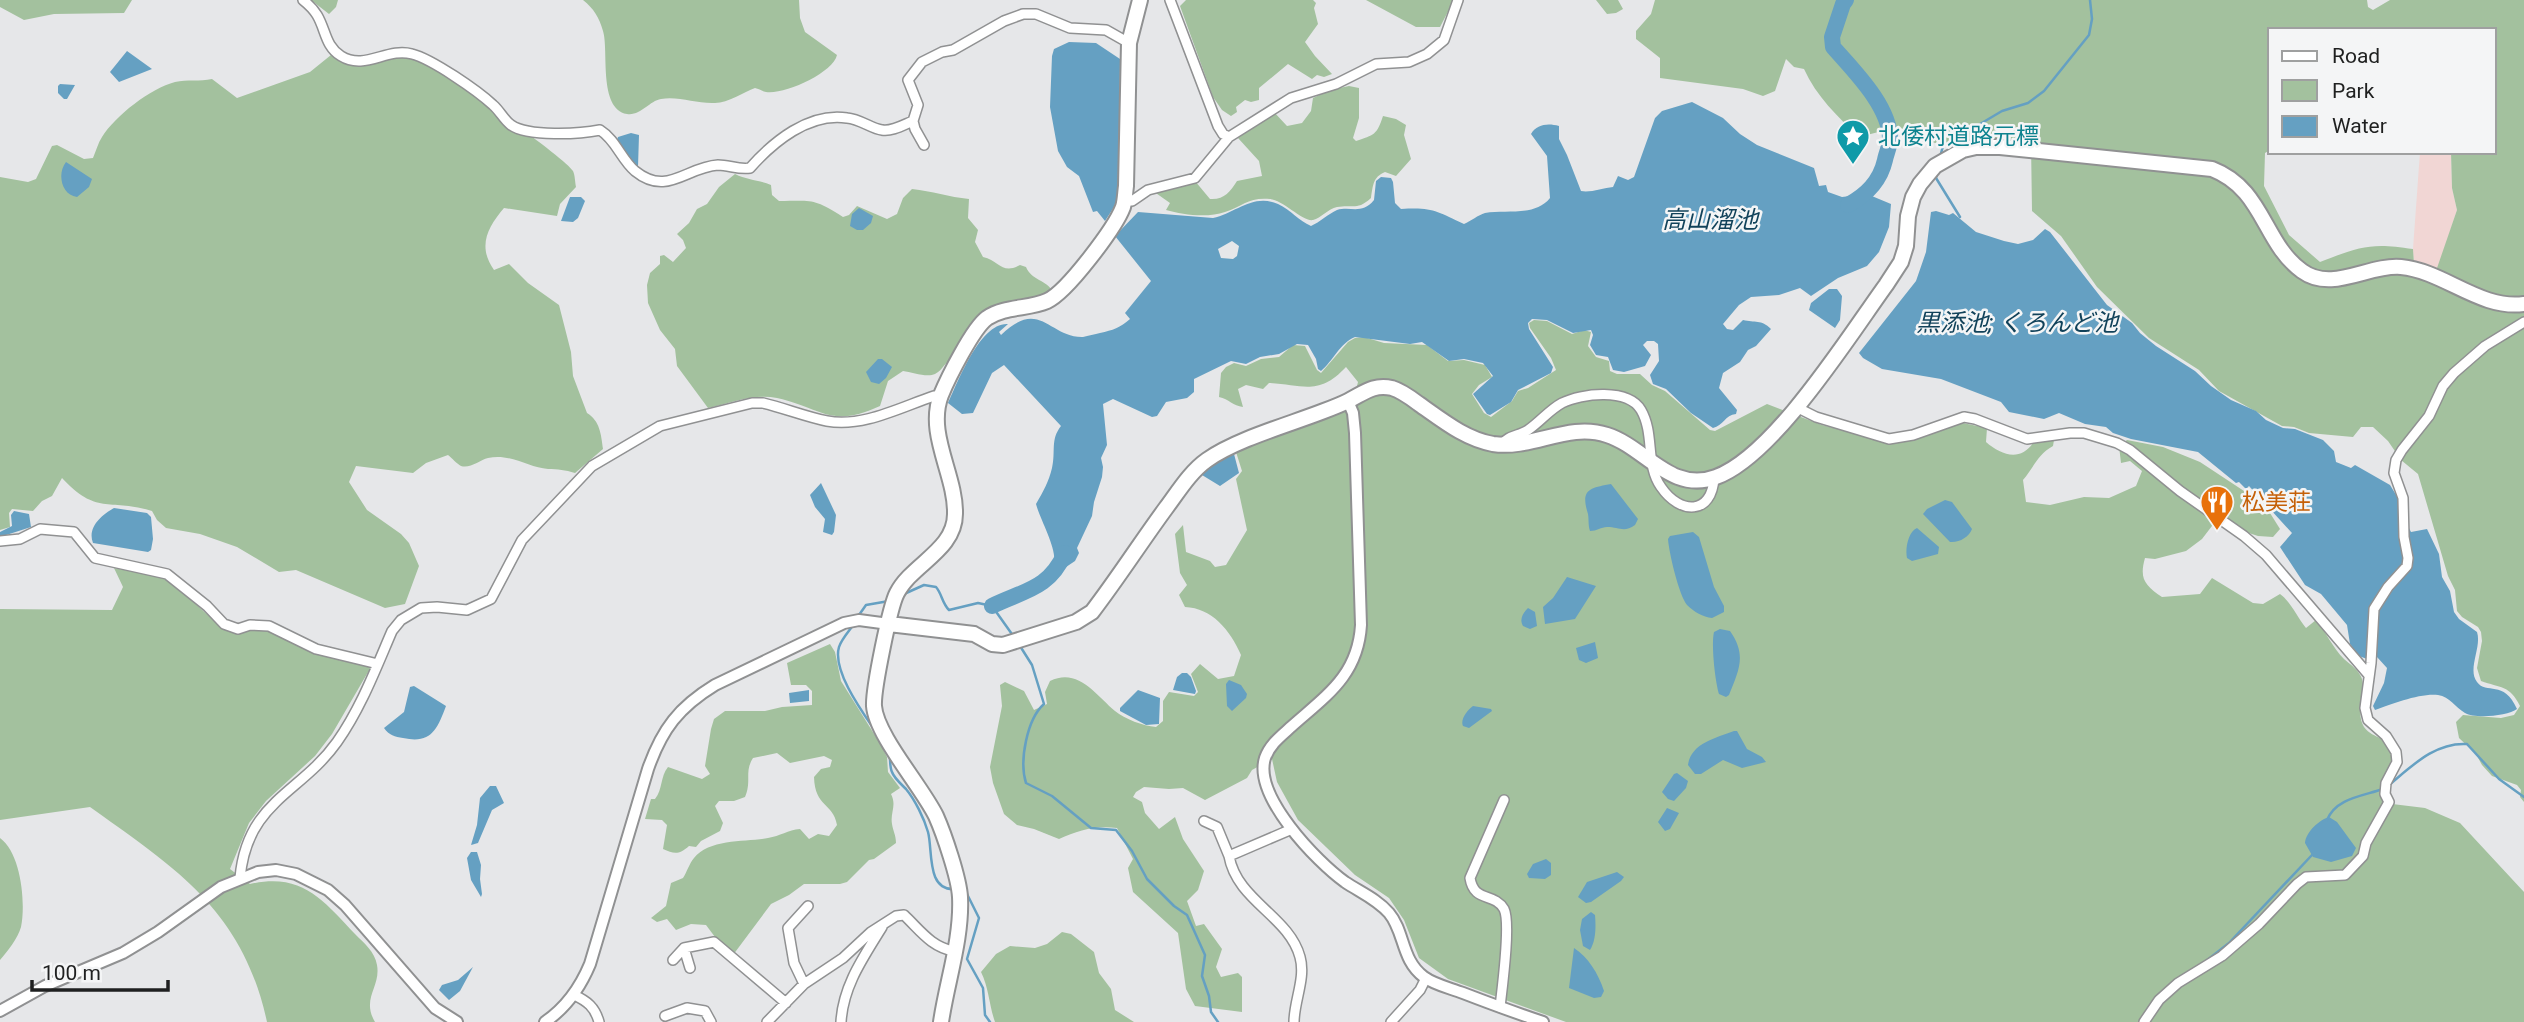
<svg xmlns="http://www.w3.org/2000/svg" width="2524" height="1022" viewBox="0 0 2524 1022" font-family="Roboto,'Noto Sans JP',sans-serif">
<style>
.industrial{fill:#f1d6d4}
.green{fill:#a3c19e;fill-rule:evenodd}
.water{fill:#65a0c2;fill-rule:evenodd}
.lines{fill:none;stroke-linecap:round;stroke-linejoin:round}
.stream{stroke:#65a0c2;stroke-width:2.5}
.river{stroke:#65a0c2;stroke-width:16}
.minor-casing{stroke:#909192;stroke-width:12}
.tertiary-casing{stroke:#909192;stroke-width:14}
.primary-casing{stroke:#909192;stroke-width:18}
.minor{stroke:#fff;stroke-width:9}
.tertiary{stroke:#fff;stroke-width:10}
.primary{stroke:#fff;stroke-width:14}
.labels{text-anchor:middle;stroke-width:5;stroke-linejoin:round;paint-order:stroke}
.culture-label{font-size:23px;fill:#0d838f;stroke:#f4f5f6;text-anchor:start}
.food-label{font-size:23px;fill:#c56008;stroke:#f4f5f6;text-anchor:start}
.water-label{font-size:24px;font-style:italic;fill:#11425a;stroke:#f4f5f6}
</style>
<rect width="100%" height="100%" fill="#e6e7e9"/>
<!-- industrial -->
<path class="industrial" d="M2420,152H2451L2452,188L2457,210L2437,271L2414,264L2413,249Z"/>
<!-- green -->
<path class="green" d="M0,0H132L124,13L54,14L24,20L0,7Z
M311,0H338L336,7L329,14Z
M583,0H799L800,18L805,32L837,55C833,73 784,95 766,92C762,91 759,89 755,88C744,92 728,103 715,103C697,104 679,96 661,99C649,101 641,116 627,114C598,109 609,50 603,31C599,17 594,9 583,0Z
M1186,0H1313L1316,3L1314,8L1318,24L1305,42L1315,56L1332,74L1324,77L1317,75L1312,79L1288,64L1259,88V100L1251,102L1245,100L1236,107L1237,112L1231,116L1222,110L1213,97L1180,6Z
M1366,0H1454L1440,27H1416Z
M1596,0H1618L1623,9L1616,13L1607,14Z
M1655,0H2367L2368,7L2373,10L2390,0H2524V802L2520,797L2521,790L2517,785L2492,776L2482,765L2476,754L2459,738L2456,722L2463,715L2501,718L2514,715L2520,706C2510,685 2500,688 2481,681L2477,668L2482,641L2481,632L2478,627L2462,617L2457,611L2455,590L2448,576L2418,474L2401,460L2388,441L2373,427H2361L2353,437L2309,433L2294,427L2282,426L2219,391L2199,370L2149,338L2097,287L2061,236L2032,211L2031,143L1979,139L1949,146L1931,142L1898,127L1859,137C1838,117 1816,96 1804,69L1794,67L1786,59L1775,91L1763,96L1743,89L1660,78V58L1636,39V31L1651,14ZM2270,30H2494V152H2451L2452,188L2457,210L2436,271L2414,264L2413,249C2370,242 2359,247 2320,262L2289,235L2264,186L2265,153L2270,150Z
M331,55C338,58 344,63 351,65C371,71 388,52 409,56C425,59 564,156 573,171C575,175 575,182 576,187L560,204L557,216L504,208C488,227 477,246 494,270L509,264L528,283L559,305L571,352L573,376L587,413C600,421 601,434 603,449L575,473C565,470 558,469 548,469C529,468 511,453 488,458C480,460 470,469 461,466C457,464 452,458 448,455L426,463L413,473L356,466L349,482L367,510L401,534L409,543L419,566L405,604L385,608L296,570L279,572L237,547L200,534L166,528L157,520L152,511C110,498 97,516 62,478L52,496L42,501L33,511L12,509L9,513L10,527L0,530V177L28,182L36,179L52,146L57,145L84,159L93,158C96,151 98,143 102,137C115,116 151,88 175,82C187,79 200,82 212,79L237,98L310,72Z
M1349,86L1359,88V118L1353,138L1356,141C1374,135 1377,135 1383,116L1396,119L1406,125L1404,135L1411,159L1396,176L1385,172C1373,177 1373,185 1371,198C1357,211 1353,204 1337,207C1328,209 1321,218 1313,220C1303,222 1283,200 1270,199C1249,197 1243,206 1225,212C1208,218 1183,215 1166,210L1170,203L1153,191L1195,181L1210,199C1224,200 1230,192 1237,181L1262,176L1259,161L1238,138L1273,111L1287,126L1302,123L1311,111L1313,98L1330,90Z
M735,174C747,180 759,180 771,185L772,195L779,201C813,201 813,198 843,217L849,215L857,206L887,219L897,214L903,198L912,189C932,191 949,197 969,199L968,218L978,230L975,242L983,257C1000,261 1002,275 1020,265L1026,267C1031,280 1047,280 1053,292L1047,296L998,308L954,358C944,362 943,370 935,374C927,378 912,372 903,371L888,381L880,406C831,429 822,408 777,398C754,393 730,403 708,408L677,366L675,349L660,330L648,303L647,285L650,273L660,264V256L664,255L673,262L686,248L683,240L677,234L689,223L697,209L707,204L719,187Z
M1534,320L1547,321L1572,334L1584,330L1591,332L1588,346L1596,357L1609,361L1610,371L1617,374H1640L1652,385L1665,391L1710,430L1715,431L1767,404L1822,425L1891,443L1913,440L1941,431L1958,422L1987,428L1986,442C2001,455 2020,462 2033,443L2054,440L2053,446C2038,454 2034,467 2023,480L2026,502L2050,505L2084,497L2109,498L2136,486L2142,471L2130,461L2121,463L2119,446L2127,440L2163,447L2200,462L2244,491L2254,495L2270,513L2280,529L2273,537L2258,536L2215,522L2202,539L2186,551L2155,559L2145,558C2139,579 2145,585 2162,597L2200,594L2212,578L2253,603L2263,604L2280,594C2291,602 2297,617 2306,628L2316,620C2326,632 2333,648 2344,659C2351,665 2359,670 2362,679C2366,695 2355,712 2364,727C2369,734 2375,735 2381,739C2397,751 2392,768 2381,781L2384,803L2425,808L2460,823L2524,892V1022H1566L1448,979L1419,958L1404,920L1389,898L1355,875L1298,820L1277,782L1272,759L1252,770L1247,778L1205,800L1183,788L1169,789L1144,787L1136,792L1133,797L1142,802L1145,813L1159,829L1175,817L1183,839L1204,871L1198,890L1187,901L1196,926L1204,924L1222,949L1216,967L1221,977L1238,973L1242,977V1012L1195,1006L1186,989L1178,933L1133,892L1128,868L1133,859L1117,828C1097,825 1078,830 1059,839L1034,829L1017,825L1004,814L993,783L990,767L1002,706L1000,685L1005,682L1024,691L1034,710L1047,704L1045,692L1050,681C1078,667 1096,695 1115,711C1125,719 1143,726 1156,727L1163,721V701L1169,692L1194,696L1198,692L1191,674L1200,664L1218,679L1234,676L1241,655C1230,630 1212,608 1185,607L1179,595L1187,585L1180,573L1175,534L1183,525L1186,552L1210,561L1215,567L1226,565L1247,530L1236,479L1242,471L1236,452L1302,426L1356,390L1358,382L1346,367C1319,396 1304,385 1269,383L1263,389L1246,385L1238,389L1243,407C1233,406 1229,399 1219,397L1221,373L1226,367L1234,363L1246,366L1261,359L1279,357L1293,345L1305,346L1317,370L1321,373L1348,342L1355,338L1364,337L1384,343L1427,345L1448,361L1464,360L1485,365L1492,377L1479,385L1472,394L1484,413L1491,417L1512,401L1518,391L1528,388L1556,370L1551,358L1530,328L1529,323Z
M114,568L167,578L221,627C243,636 252,625 269,629C288,633 305,649 323,655C338,661 355,663 371,667L332,734L315,756L266,801L249,823L230,869L250,884C302,872 323,900 355,934C364,943 375,952 377,965C381,987 361,998 375,1022H267C243,911 177,869 90,807L0,820V609L112,610L123,587Z
M830,644L835,652L841,681L881,745L887,757L888,772L900,788L891,794C897,806 890,812 892,824C893,831 896,835 896,843L874,859L869,860L847,882L840,884H804L789,895L771,904L733,955L721,945L706,925L691,924L676,930L667,919L657,922L651,918L666,906L671,883L683,878C687,872 689,864 694,858C710,838 746,842 768,838C780,836 788,830 800,829L809,839L818,834L829,836L837,825C833,802 815,808 814,777L821,769L830,767L832,760L824,756L790,763L777,753L753,758C744,772 752,781 745,797L734,801H719L715,806L723,823L720,831L701,841L696,847L689,846C679,855 674,854 663,849L667,825L662,820L645,819L651,799H655C663,789 660,777 668,767L702,779L710,774L705,766L711,729L714,719L725,711H765L782,707L812,705V691L806,685H791L787,663Z
M0,838C21,853 26,903 21,927C18,938 7,952 0,960Z
M1062,932L1071,934L1094,952L1099,973L1111,989L1115,1010L1134,1022H995C989,1005 989,988 981,972L996,954L1010,946L1035,948L1047,944Z"/>
<!-- water -->
<path class="water" d="M1069,42L1096,43L1120,59L1119,193L1114,207L1105,221L1097,211L1093,212L1079,176L1067,167L1058,151L1050,107L1052,56L1054,49Z
M127,51L152,69L119,82L110,72Z
M60,84L75,85L67,99H64L58,93V86Z
M1692,102L1723,118L1740,134L1757,145L1814,168L1819,186L1826,185L1828,192L1842,197L1867,194L1891,204L1889,227L1879,252L1867,266L1838,278L1811,296L1800,288L1779,295L1751,297L1739,305L1723,324L1727,329L1733,330L1743,320C1755,323 1761,319 1771,329L1756,346L1748,350L1740,362L1723,373L1719,388L1737,410L1736,414C1725,415 1723,426 1713,428L1691,413L1666,389L1653,384L1650,375L1659,361L1658,344L1654,341H1647L1643,345L1651,355L1645,366L1624,372L1613,370L1608,357L1596,355L1590,345L1593,335L1591,330L1573,333L1547,320L1532,319L1528,323L1529,329L1553,367L1551,373L1518,390L1511,402L1490,415L1487,414L1473,394L1493,376L1483,363L1464,359L1449,361L1422,342L1410,344L1355,337C1340,343 1333,361 1321,371L1318,369L1316,359L1308,345L1297,344L1279,354L1260,357L1246,364L1231,361L1194,379V392L1187,398L1166,402L1157,416L1152,417L1113,399L1103,404L1107,445L1101,458L1103,467L1102,477L1094,502L1092,516L1077,548L1079,553L1075,561L1060,571L1053,567C1060,553 1040,520 1036,504C1043,492 1049,481 1052,468C1056,451 1050,440 1061,426L1004,365L992,373L973,413L962,414L948,403C958,382 980,322 1008,324L999,332L1001,335C1040,297 1049,338 1083,337C1088,336 1095,334 1100,333C1113,330 1120,328 1130,319L1125,313L1151,281L1115,236L1138,212L1213,218C1236,213 1253,193 1278,204C1291,210 1299,221 1311,226C1320,222 1328,214 1337,210C1351,206 1362,215 1374,200L1376,181L1381,177L1391,178L1393,182L1395,203L1401,209C1433,207 1436,211 1464,224C1471,221 1478,215 1485,213C1506,209 1535,217 1550,198L1547,156L1531,134C1537,124 1548,123 1559,126V139L1567,155L1581,191C1590,193 1603,188 1613,187L1618,176L1628,180L1634,177L1655,118L1662,111ZM1232,241L1239,246L1237,256L1233,259L1221,258L1218,249Z
M631,133L639,135L638,167L626,155L617,140L618,137Z
M66,162L92,179L89,187L77,197C61,195 57,173 66,162Z
M570,197H581L585,201L578,218L573,222L561,221Z
M859,208L873,216L871,223L863,230H857L850,226L852,214Z
M1936,211L1949,215L1953,213L1976,232L2004,241L2018,244L2033,240L2045,229L2050,232L2107,305L2132,323L2140,333L2156,346L2195,371L2211,386L2231,400L2256,411L2266,420L2283,428L2295,429L2323,440L2334,451L2336,462L2351,468L2355,465L2390,485L2398,498L2400,511L2411,532L2427,529L2439,554L2442,577L2450,591L2454,612L2459,619L2477,632C2482,647 2467,669 2477,682C2486,695 2504,679 2517,709C2508,716 2475,719 2465,713C2455,707 2450,697 2438,695C2420,693 2392,704 2375,710L2373,706L2384,683L2387,668L2377,657L2368,653L2367,659L2359,656L2350,644L2347,625L2321,594L2305,585L2280,547L2292,533L2249,486L2246,489L2239,482L2236,483L2198,452L2131,439L2113,433L2106,427L2085,424L2059,413L2044,419L2009,412L2001,402L1941,379L1882,369L1863,358L1859,353L1916,281L1926,252L1931,212Z
M1829,289H1837L1842,296L1840,320L1835,328L1809,310L1811,303Z
M878,359H882L892,367L886,378L879,384L871,382L866,372Z
M1234,454L1239,473L1220,486L1202,475L1216,462Z
M821,483L836,515L834,532L832,535L823,532L825,519L815,507L810,495Z
M1611,484L1638,519L1635,525C1624,533 1619,527 1607,527C1601,527 1597,531 1590,531C1588,525 1589,520 1588,514C1580,489 1590,488 1611,484Z
M1945,500L1952,502L1972,529C1969,537 1959,543 1950,542L1923,514L1927,509Z
M114,508L147,513L151,517L153,539L151,550L148,552L93,543C87,528 101,515 114,508Z
M14,511L29,514L31,527L0,537V532L12,526L11,515Z
M1917,528L1939,547L1938,554L1912,561L1907,558C1905,549 1908,532 1917,528Z
M1693,532L1699,537L1714,587L1724,606V612L1712,618C1703,617 1694,612 1687,605C1679,595 1669,553 1668,539L1670,536Z
M1567,577L1596,586L1575,619L1545,624L1543,607L1553,598Z
M1528,608L1535,612L1537,626L1530,629L1523,626C1519,619 1523,613 1528,608Z
M1720,629L1730,631C1747,655 1739,670 1729,695L1726,697L1719,694C1715,681 1711,644 1714,632Z
M1595,642L1598,658L1586,663L1579,660L1576,648Z
M1182,673H1187L1191,677L1196,691L1195,694L1173,690L1177,677Z
M1229,680L1241,685L1247,694L1246,698L1232,711L1227,706L1226,684Z
M414,686L446,706C437,730 431,744 403,738C395,737 389,735 384,728L404,712L410,687Z
M809,690V701L790,703L789,693Z
M1138,690L1160,698L1159,724L1146,725L1120,711V708Z
M1473,706L1491,709L1492,711L1469,728L1463,726C1460,720 1467,710 1473,706Z
M1734,731H1737L1747,749L1762,757L1766,762L1742,768L1723,760L1701,774H1695L1688,765C1691,743 1716,738 1734,731Z
M1677,773L1688,781L1686,788L1674,801L1668,799L1662,792L1674,774Z
M490,786H496L504,803L492,810L478,843L471,845L477,825L480,798Z
M1667,808L1679,813L1670,829L1665,831L1658,822Z
M2329,817L2337,822L2356,848L2352,856L2331,862L2313,857L2305,843C2306,832 2319,820 2329,817Z
M471,852H477L481,865L480,879L482,894L481,897L471,880L467,858Z
M1546,859L1551,863V875L1545,879L1529,878L1527,874L1533,864Z
M1617,872L1624,877L1621,881L1591,902L1586,903L1578,897L1587,882Z
M1591,912L1595,915C1596,926 1596,941 1590,950L1583,946L1580,930L1582,919Z
M1574,948C1588,957 1598,973 1604,991L1601,997L1594,998L1569,988Z
M473,967L460,991L449,1000L439,990L442,985L458,980Z"/>
<g class="lines">
<!-- stream -->
<path class="stream" d="M1940,157L1943,146L2002,111L2028,103L2044,91L2089,35L2092,19L2090,0
M1937,174L1936,178L1960,217
M904,594L924,585L936,587C942,594 942,603 949,610L978,603L992,606L1014,637
M859,615L866,605L889,601
M854,624C849,631 841,640 839,647C832,671 863,713 876,732
M1020,646L1032,665L1044,704C1027,719 1019,761 1026,783L1052,796L1091,828L1116,830L1132,851L1147,879L1174,906L1187,915L1205,955L1202,976L1209,996L1211,1012L1218,1022
M890,756C890,761 890,768 892,772C894,778 901,784 906,789C915,800 924,818 928,832C933,850 926,891 955,889
M2389,785C2412,766 2435,742 2467,744L2499,779L2524,797
M2327,820C2336,798 2363,796 2383,789
M965,890L979,918L967,959L983,988L985,1015L990,1022
M2206,961L2229,943L2312,855
M2142,1019L2149,1007"/>
<!-- river -->
<path class="river" d="M1846,0L1843,4L1832,37L1833,47C1853,70 1890,106 1890,139C1890,146 1886,154 1885,160C1880,182 1866,195 1848,205
M992,606C1025,590 1049,589 1065,553"/>
<defs>
<path id="minor" d="M303,0C308,4 314,10 317,15C326,30 325,46 341,56C365,71 387,47 412,54C432,59 478,91 493,105C500,111 504,120 511,125C528,137 580,134 600,130C616,140 621,159 635,171C667,197 686,167 718,165C729,165 739,170 750,168C773,142 809,112 847,118C860,119 872,129 882,130C892,132 905,124 913,121
M1170,0L1218,126L1223,134L1229,137L1291,98L1336,84L1376,64L1409,62L1427,54L1444,40L1458,0
M924,145L915,129L913,121L918,105L908,80L922,62L942,52L953,50L1004,21L1023,14H1036L1070,28L1106,30L1129,43
M1124,201H1132L1148,190L1195,178L1229,137
M1796,407L1816,417L1889,439L1913,435L1964,417L1975,419L2027,439L2070,433H2084L2117,443L2130,450L2180,491L2244,536L2266,555L2368,674
M1501,445C1508,435 1519,436 1528,430C1540,422 1549,410 1562,403C1582,393 1628,388 1641,410C1655,434 1645,465 1661,487C1680,515 1712,515 1714,478
M0,541L20,539L40,529L74,532L95,558L167,574L207,606L224,624L238,629L250,625L269,626L316,649L378,664
M1204,821L1217,827L1229,856
M1292,829L1229,856C1237,901 1289,916 1300,957C1306,978 1294,1001 1294,1022
M240,878C247,801 300,794 337,742C361,708 376,668 392,631L401,620L421,608L437,607L467,610L491,599L522,540L592,466L660,426L752,403H763C784,408 807,417 827,421C862,428 901,407 934,396H941
M684,948L690,968
M673,960L684,948L714,942L786,1003
M804,984L794,963L788,928L808,906
M574,995C587,1001 595,1007 599,1022
M1500,1007C1502,989 1511,923 1504,909C1494,892 1474,903 1470,878L1504,800
M665,1016L687,1008L705,1011L711,1022
M767,1022L804,984L843,958L871,932L896,916L904,915C920,930 931,947 954,951
M841,1022C843,986 863,958 882,927
M1391,1022L1420,990L1426,978
M2144,1022L2159,1000L2178,983L2222,956L2259,924L2297,884L2306,877L2345,875L2363,856L2366,843L2389,802L2385,794L2386,783L2397,762L2396,752L2386,736L2368,720L2365,708L2371,663L2374,609L2388,587L2407,566L2408,558L2404,537L2403,498L2394,473L2396,460L2402,450L2429,416L2443,386L2454,373L2485,346L2524,322"/>
<path id="tertiary" d="M1348,401L1353,413L1355,433L1361,625C1358,675 1327,695 1292,726C1281,736 1270,744 1265,758C1253,796 1317,862 1345,882C1360,892 1377,899 1389,913C1405,932 1401,960 1424,977C1435,985 1450,988 1463,993C1489,1003 1516,1013 1543,1022
M0,1011L45,986L123,953L158,932L221,887L258,872L276,870L296,874L328,890L345,905L435,1008L457,1022
M545,1022C567,1007 580,988 590,964L648,769C662,729 679,707 715,685L844,623L859,620L889,624"/>
<path id="primary" d="M889,624L974,634L992,644L1003,645L1076,622L1092,612C1118,578 1141,542 1166,508C1178,492 1190,472 1207,460C1237,439 1288,425 1324,411C1332,408 1340,405 1348,401C1364,393 1373,384 1392,388C1402,391 1411,398 1419,404C1442,420 1465,439 1493,444C1532,450 1568,422 1607,435C1645,447 1671,494 1716,477C1774,456 1849,336 1886,285L1901,262L1906,246L1908,216L1913,197L1920,184L1935,166L1963,150L1976,147H2000L2212,169C2264,189 2263,243 2302,271C2332,293 2369,264 2401,267C2444,271 2480,310 2524,304
M941,1022C947,981 962,939 960,897C959,878 944,834 936,816C922,787 876,735 874,706C873,690 890,606 897,593C912,564 955,550 955,514C956,475 926,434 941,395C948,378 973,328 987,318C1005,306 1029,309 1047,301C1067,292 1115,228 1123,207C1125,201 1125,193 1126,186L1129,43L1140,0"/>
</defs>
<!-- minor casing -->
<use href="#minor" class="minor-casing"/>
<!-- tertiary casing -->
<use href="#tertiary" class="tertiary-casing"/>
<!-- primary casing -->
<use href="#primary" class="primary-casing"/>
<!-- minor -->
<use href="#minor" class="minor"/>
<!-- tertiary -->
<use href="#tertiary" class="tertiary"/>
<!-- primary -->
<use href="#primary" class="primary"/>
</g>
<!-- icons -->
<defs>
<symbol id="sight-pin" viewBox="-11 -11 22 30"><path d="M0 17L-7.5 6A9.5 9.5 0 1 1 7.5 6Z" fill="#0f9aa8" stroke="#f4f5f6"/><path d="M0-6L1.8-2.2L6-1.7L2.9 1.2L3.7 5.4L0 3.3L-3.7 5.4L-2.9 1.2L-6-1.7L-1.8-2.2Z" fill="#fff"/></symbol>
<symbol id="restaurant-pin" viewBox="-11 -11 22 30"><path d="M0 17L-7.5 6A9.5 9.5 0 1 1 7.5 6Z" fill="#e8710a" stroke="#f4f5f6"/><path d="M-5-6h1v4h1v-4h1v4h1v-4h1v5L-1.5 .5V6h-2V.5L-5-1ZM5-6V6H3V1.5H1.5Q1.5-4 5-6Z" fill="#fff"/></symbol>
</defs>
<g fill-rule="evenodd">
<use href="#sight-pin" x="1834" y="117" width="38" height="52"/>
<use href="#restaurant-pin" x="2198" y="483" width="38" height="52"/>
</g>
<g class="labels">
<!-- culture labels -->
<g class="culture-label">
<text x="1878" y="144">北倭村道路元標</text>
</g>
<!-- food labels -->
<g class="food-label">
<text x="2242" y="510">松美荘</text>
</g>
<!-- water labels -->
<g class="water-label">
<text x="1710" y="228">高山溜池</text>
<text x="2017" y="331">黒添池; くろんど池</text>
</g>
</g>
<!-- legend -->
<rect x="2268" y="28" width="228" height="126" fill="#f4f5f6" stroke="#9fa0a0" stroke-width="2"/>
<rect x="2282" y="51" width="35" height="10" fill="#ffffff" stroke="#9fa0a0" stroke-width="2"/>
<text x="2332" y="63" font-size="21" fill="#1f2020">Road</text>
<rect x="2282" y="80" width="35" height="21" fill="#a3c19e" stroke="#9fa0a0" stroke-width="2"/>
<text x="2332" y="98" font-size="21" fill="#1f2020">Park</text>
<rect x="2282" y="116" width="35" height="21" fill="#65a0c2" stroke="#9fa0a0" stroke-width="2"/>
<text x="2332" y="133" font-size="21" fill="#1f2020">Water</text>
<!-- scale -->
<path d="M32 980v10h136v-10" fill="none" stroke="#1f2020" stroke-width="3.5"/>
<text x="42" y="980" font-size="21" fill="#1f2020" stroke="#f4f5f6" stroke-width="5" paint-order="stroke">100 m</text>
</svg>
